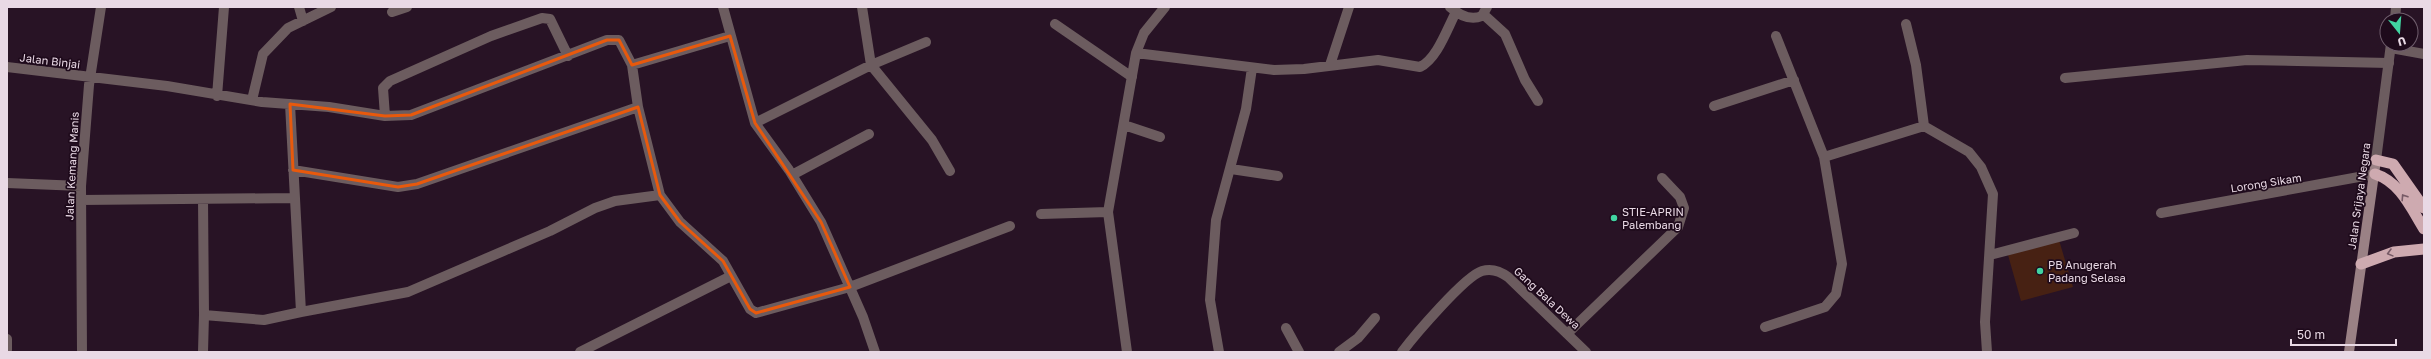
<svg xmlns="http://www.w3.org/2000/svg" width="2431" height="359" viewBox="0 0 2431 359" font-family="'Golos Text',sans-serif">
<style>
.green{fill:#472113}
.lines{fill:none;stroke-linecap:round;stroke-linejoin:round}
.minor{stroke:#6c5c5f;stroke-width:10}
.tertiary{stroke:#6c5c5f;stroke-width:10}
.secondary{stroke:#9a8185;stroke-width:10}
.trunk{stroke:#ceaab0;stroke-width:11}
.oneway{stroke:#765a66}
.marked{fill:none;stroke:#e8590c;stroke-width:3;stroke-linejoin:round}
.poi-dot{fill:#41d4a1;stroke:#1e0a1b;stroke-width:1.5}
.labels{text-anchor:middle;stroke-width:3.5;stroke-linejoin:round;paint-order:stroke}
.street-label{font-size:11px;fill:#e9d9e5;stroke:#1e0a1b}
.poi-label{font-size:11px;fill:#e9d9e5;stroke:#1e0a1b;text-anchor:start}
</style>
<rect width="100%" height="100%" fill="#281325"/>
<!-- green -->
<path class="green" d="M2059,240L2073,287L2021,301L2008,255Z"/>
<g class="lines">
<!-- minor -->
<path class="minor" d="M299,7L303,21
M723,7L755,123L789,170L821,222L863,317L875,352
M862,7L871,65L932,140L950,171
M1450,7C1459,15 1470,21 1482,16L1487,7
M392,12L407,7
M1483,14L1505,34L1525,80L1538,101
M1055,24L1132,77
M1906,24L1916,65L1924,126
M1776,36L1824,157L1924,126L1969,152L1981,167L1993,194L1985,322L1987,352
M2391,48L2424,54
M1136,53L1274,70L1304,69L1378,60L1420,67C1437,59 1447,29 1456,12
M632,65L638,107L660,195L680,222L723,261L750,309L756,313L850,287L1010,226
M1330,65L1349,7
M7,67L167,86L262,102L329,107L385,116L411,115L607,40H619L632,65L730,36
M2065,78L2247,60L2389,63
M217,96L224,7
M252,100L263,54L288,28L331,7
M1714,106L1794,80
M385,116L383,88L390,81L491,36L542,18L550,19L568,56
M755,123L871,65L926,42
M1124,125L1160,137
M1231,169L1278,176
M293,170L398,187L417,184L638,107
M792,175L869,134
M7,183L81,186
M203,199L204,315
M81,200L295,198
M2161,213L2375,174
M1041,214L1108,212
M1990,255L2074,233
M301,312L408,292L550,231L595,208L615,201L660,195
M1765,327L1825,307L1836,294L1842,264L1824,157
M1286,328L1299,352
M1568,333L1678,227L1684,208L1680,197L1662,178
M7,339V350
M82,352L81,186L89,85L101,7
M203,352L204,315L264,320L301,312L290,104
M580,352L731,276
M1127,352L1108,212L1136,53L1144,33L1165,7
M1219,352L1210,300L1216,220L1246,109L1252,68
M1339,352L1358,338L1375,318
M1402,352C1414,336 1465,276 1482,271C1492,268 1500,271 1508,277L1586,352"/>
<!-- tertiary -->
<path class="tertiary" d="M2395,20L2396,7
M2376,160L2391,44"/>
<!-- secondary -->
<path class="secondary" d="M2349,352L2376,160"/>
<!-- trunk -->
<path class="trunk" d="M2376,160L2393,164L2424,208
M2375,174C2400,182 2411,208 2424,229
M2361,264L2394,252L2424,249"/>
</g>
<!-- one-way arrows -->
<defs><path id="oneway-chevron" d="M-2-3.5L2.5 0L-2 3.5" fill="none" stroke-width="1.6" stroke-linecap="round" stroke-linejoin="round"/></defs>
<g class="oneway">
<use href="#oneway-chevron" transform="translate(2404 197) rotate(-123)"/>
<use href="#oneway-chevron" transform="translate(2390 253) rotate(165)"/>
</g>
<!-- marked area -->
<path class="marked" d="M730,36L755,123L821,222L850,287L756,313L750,309L723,261L680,222L660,195L638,107L417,184L398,187L293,170L290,104L385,116L411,115L607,40H619L632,65Z"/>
<!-- markers -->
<g class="poi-dot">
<circle cx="1614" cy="218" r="4"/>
<circle cx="2040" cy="271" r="4"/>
</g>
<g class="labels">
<!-- street labels -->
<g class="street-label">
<text transform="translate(50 61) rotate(7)" y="4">Jalan Binjai</text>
<text transform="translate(72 166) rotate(-87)" y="4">Jalan Kemang Manis</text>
<text transform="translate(2266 183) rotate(-9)" y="4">Lorong Sikam</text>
<text transform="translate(2359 196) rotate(-82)" y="4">Jalan Srijaya Negara</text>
<text transform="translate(1547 298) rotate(43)" y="4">Gang Bala Dewa</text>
</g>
<!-- poi labels -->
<g class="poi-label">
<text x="1622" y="216">STIE-APRIN<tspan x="1622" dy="13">Palembang</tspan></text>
<text x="2048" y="269">PB Anugerah<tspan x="2048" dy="13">Padang Selasa</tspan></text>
</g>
</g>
<!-- border -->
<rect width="2431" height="359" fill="none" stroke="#e9d9e5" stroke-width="16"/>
<!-- north arrow -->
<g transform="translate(2399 32) rotate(163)"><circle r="19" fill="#1e0a1b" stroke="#6f5d6c"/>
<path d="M0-3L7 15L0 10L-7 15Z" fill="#41d4a1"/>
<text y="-6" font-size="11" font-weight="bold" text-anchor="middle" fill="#e9d9e5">U</text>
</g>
<!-- scale -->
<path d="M2291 339v6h105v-6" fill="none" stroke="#e9d9e5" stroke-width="2"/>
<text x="2297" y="339" font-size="12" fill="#e9d9e5" stroke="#1e0a1b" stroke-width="3" paint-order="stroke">50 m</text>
</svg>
